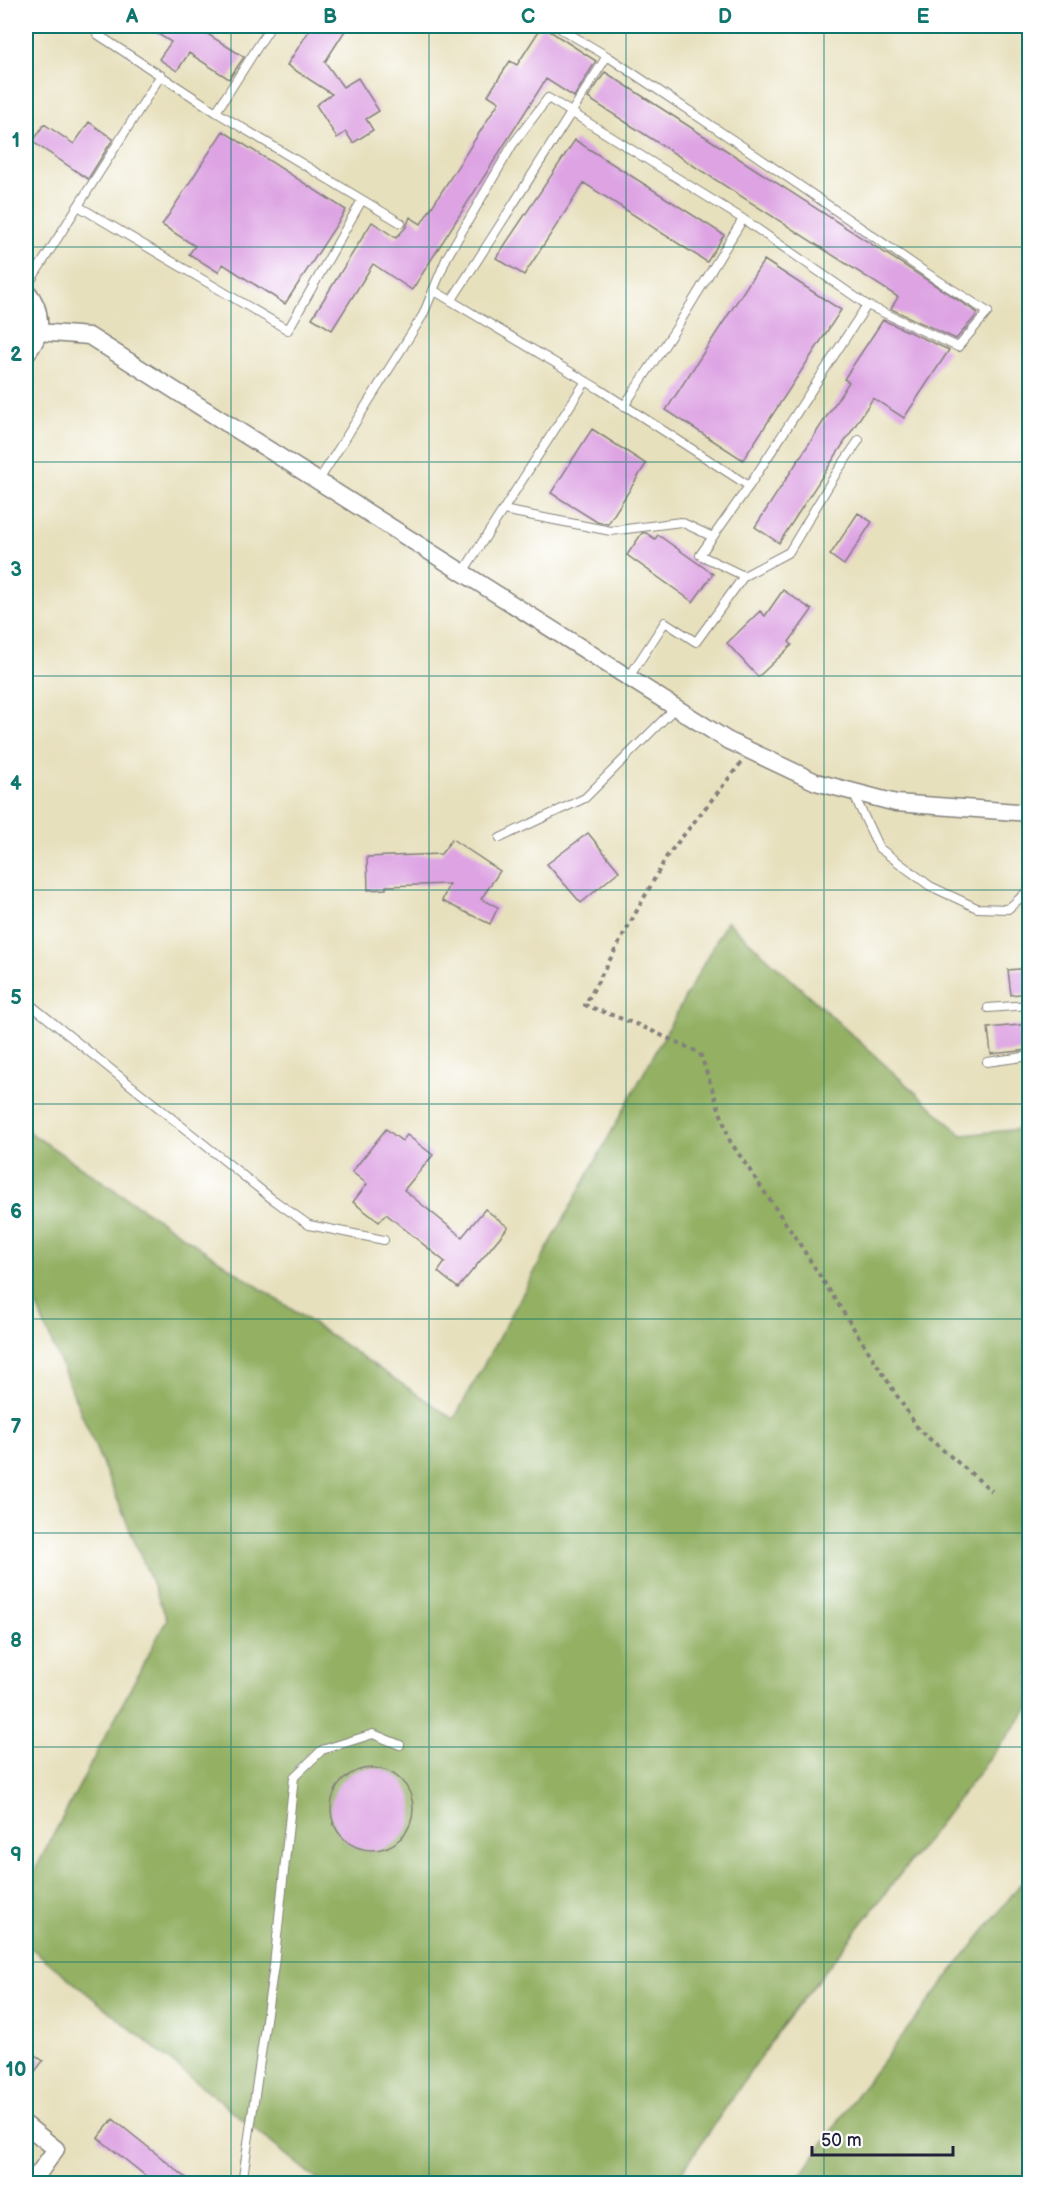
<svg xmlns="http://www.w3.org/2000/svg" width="1055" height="2209" viewBox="0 0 1055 2209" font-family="'Balsamiq Sans',sans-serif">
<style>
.forest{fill:#93b063;stroke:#5a694f;stroke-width:1.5}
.building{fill:#dda3e3}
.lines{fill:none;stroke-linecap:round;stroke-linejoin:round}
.service-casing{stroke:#84817c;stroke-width:10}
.minor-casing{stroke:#84817c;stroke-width:19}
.path{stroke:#84817c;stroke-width:4;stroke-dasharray:4.5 4.5;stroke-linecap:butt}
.service{stroke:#fff;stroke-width:8}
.minor{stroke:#fff;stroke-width:16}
.grid{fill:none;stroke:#0f766e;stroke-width:1.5;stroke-opacity:0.55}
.neatline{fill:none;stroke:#0f766e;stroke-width:2}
.grid-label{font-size:20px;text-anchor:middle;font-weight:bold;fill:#0f766e}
</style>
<rect width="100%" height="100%" fill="#fff"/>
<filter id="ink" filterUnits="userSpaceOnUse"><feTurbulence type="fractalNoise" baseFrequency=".0167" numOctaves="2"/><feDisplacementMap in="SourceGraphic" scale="12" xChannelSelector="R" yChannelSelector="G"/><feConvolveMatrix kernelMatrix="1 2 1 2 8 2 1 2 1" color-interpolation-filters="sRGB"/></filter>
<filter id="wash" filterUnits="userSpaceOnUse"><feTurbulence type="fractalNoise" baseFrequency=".008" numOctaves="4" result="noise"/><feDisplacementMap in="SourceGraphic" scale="24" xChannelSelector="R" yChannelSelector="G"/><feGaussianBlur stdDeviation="1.35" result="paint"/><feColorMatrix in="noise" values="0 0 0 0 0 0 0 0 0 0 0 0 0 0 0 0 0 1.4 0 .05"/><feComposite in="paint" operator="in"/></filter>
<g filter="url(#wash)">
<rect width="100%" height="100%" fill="#e7e0bd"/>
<!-- forest -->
<path class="forest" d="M727,921L962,1135L1029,1128V1708L777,2033L674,2183H321L26,1944V1887L167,1619L30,1290L26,1287V1130L454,1419Z
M1029,1873V2183H796L857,2094Z"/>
<g id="blocks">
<!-- building -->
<path class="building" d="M145,26H195L244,57L229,79L189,53L177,71L159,59L171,42Z
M312,26H348L325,62L343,87L358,78L379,111L366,119L373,130L353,143L346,132L337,138L316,105L332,94L287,65Z
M542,26L596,61L574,97L546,79L412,290L373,264L332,330L312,318L372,222L396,238L406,227L410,217L421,224L499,102L488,95L510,61L517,65Z
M605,72L978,313L975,317L956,339L891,309L898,297L588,98Z
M89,122L113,139L88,179L33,142L44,124L74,144Z
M223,131L346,210L285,304L223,264L218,272L189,254L195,246L162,225Z
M575,140L724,235L707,262L584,183L524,275L496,258Z
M764,260L841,310L743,460L666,410Z
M883,320L949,350L904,418L873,398L779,543L755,527L849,382L844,379Z
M592,429L646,464L608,524L597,522L551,493Z
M858,513L872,522L844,565L830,555Z
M642,533H646L655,539L658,535L713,574L693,602L627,555Z
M783,590L812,610L789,642L792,645L758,677L727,643L760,611L765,616Z
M588,833L619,871L581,903L547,864Z
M452,839L500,871L481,899L498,907L490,924L442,901L449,884L386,886V889L368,890L367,857L441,854Z
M1029,968V993L1011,995L1008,970Z
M1029,1024V1050L991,1054L988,1028Z
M386,1129L402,1141L407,1135L433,1155L404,1190L462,1237L485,1209L508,1227L458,1288L438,1272L445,1262L386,1214L379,1222L353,1202L367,1184L352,1172Z
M331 1809a41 41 0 1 1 82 0a41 41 0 1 1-82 0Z
M26,2048L43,2061L26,2083Z
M113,2119L194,2184H156L98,2138Z"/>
</g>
</g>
<g filter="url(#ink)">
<use href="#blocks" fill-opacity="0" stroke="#84817c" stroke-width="1.5"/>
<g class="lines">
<defs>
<path id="service" d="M102,26L97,34L216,112L401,223
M556,26L607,56
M216,112L271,26
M78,206L288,330L362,200
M26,288L161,75
M433,290L599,389L749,486
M624,406L675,330L743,219
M319,480L423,315L447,257L513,144L548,98L571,112L743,219L867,305L958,347L988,312L928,274L745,148L607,56C555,138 504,220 451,301
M503,510L611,531L681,522L713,537
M463,572L586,381
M744,576L789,552L837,472L859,440
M629,677L665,622L696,642L744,576L700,555L749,486L867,305
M853,793L879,848L930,886L977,908L1008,909L1030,889
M500,838L585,798L676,707
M26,1001L271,1198L309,1225L384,1240
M988,1008L1030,1005
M987,1062L1030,1056
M242,2184L274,1965L294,1777L322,1750L373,1734L400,1745"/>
<path id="minor" d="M26,290C43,310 44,334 26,354
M39,332L89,336L727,740L816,782L896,803L1030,813
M26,2125L56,2149L31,2184"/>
</defs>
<!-- service casing -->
<use href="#service" class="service-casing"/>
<!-- minor casing -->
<use href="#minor" class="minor-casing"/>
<!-- path -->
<path class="path" d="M741,763L667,856L585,1005L641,1026L700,1053L730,1141L797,1240L919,1430L992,1491"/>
<!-- service -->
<use href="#service" class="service"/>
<!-- minor -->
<use href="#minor" class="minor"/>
</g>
</g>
<!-- grid -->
<path class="grid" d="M231,26V2184M429,26V2184M626,26V2184M824,26V2184M26,247H1030M26,462H1030M26,676H1030M26,890H1030M26,1104H1030M26,1319H1030M26,1533H1030M26,1747H1030M26,1962H1030"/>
<!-- margin -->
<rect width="1055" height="2209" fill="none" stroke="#fff" stroke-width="66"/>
<!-- scale -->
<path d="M812 2146v9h141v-9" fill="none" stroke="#22223b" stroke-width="3"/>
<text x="821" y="2146" font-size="18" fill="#22223b" stroke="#ffffff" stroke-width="4.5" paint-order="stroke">50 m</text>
<rect x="33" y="33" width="989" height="2143" class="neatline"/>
<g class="grid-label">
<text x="132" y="23">A</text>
<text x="330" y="23">B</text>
<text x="528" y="23">C</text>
<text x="725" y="23">D</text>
<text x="923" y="23">E</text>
<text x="16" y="147">1</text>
<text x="16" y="361">2</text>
<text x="16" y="576">3</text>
<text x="16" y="790">4</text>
<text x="16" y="1004">5</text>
<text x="16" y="1218">6</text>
<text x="16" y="1433">7</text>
<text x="16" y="1647">8</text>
<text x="16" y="1861">9</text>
<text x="16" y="2076">10</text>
</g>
</svg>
